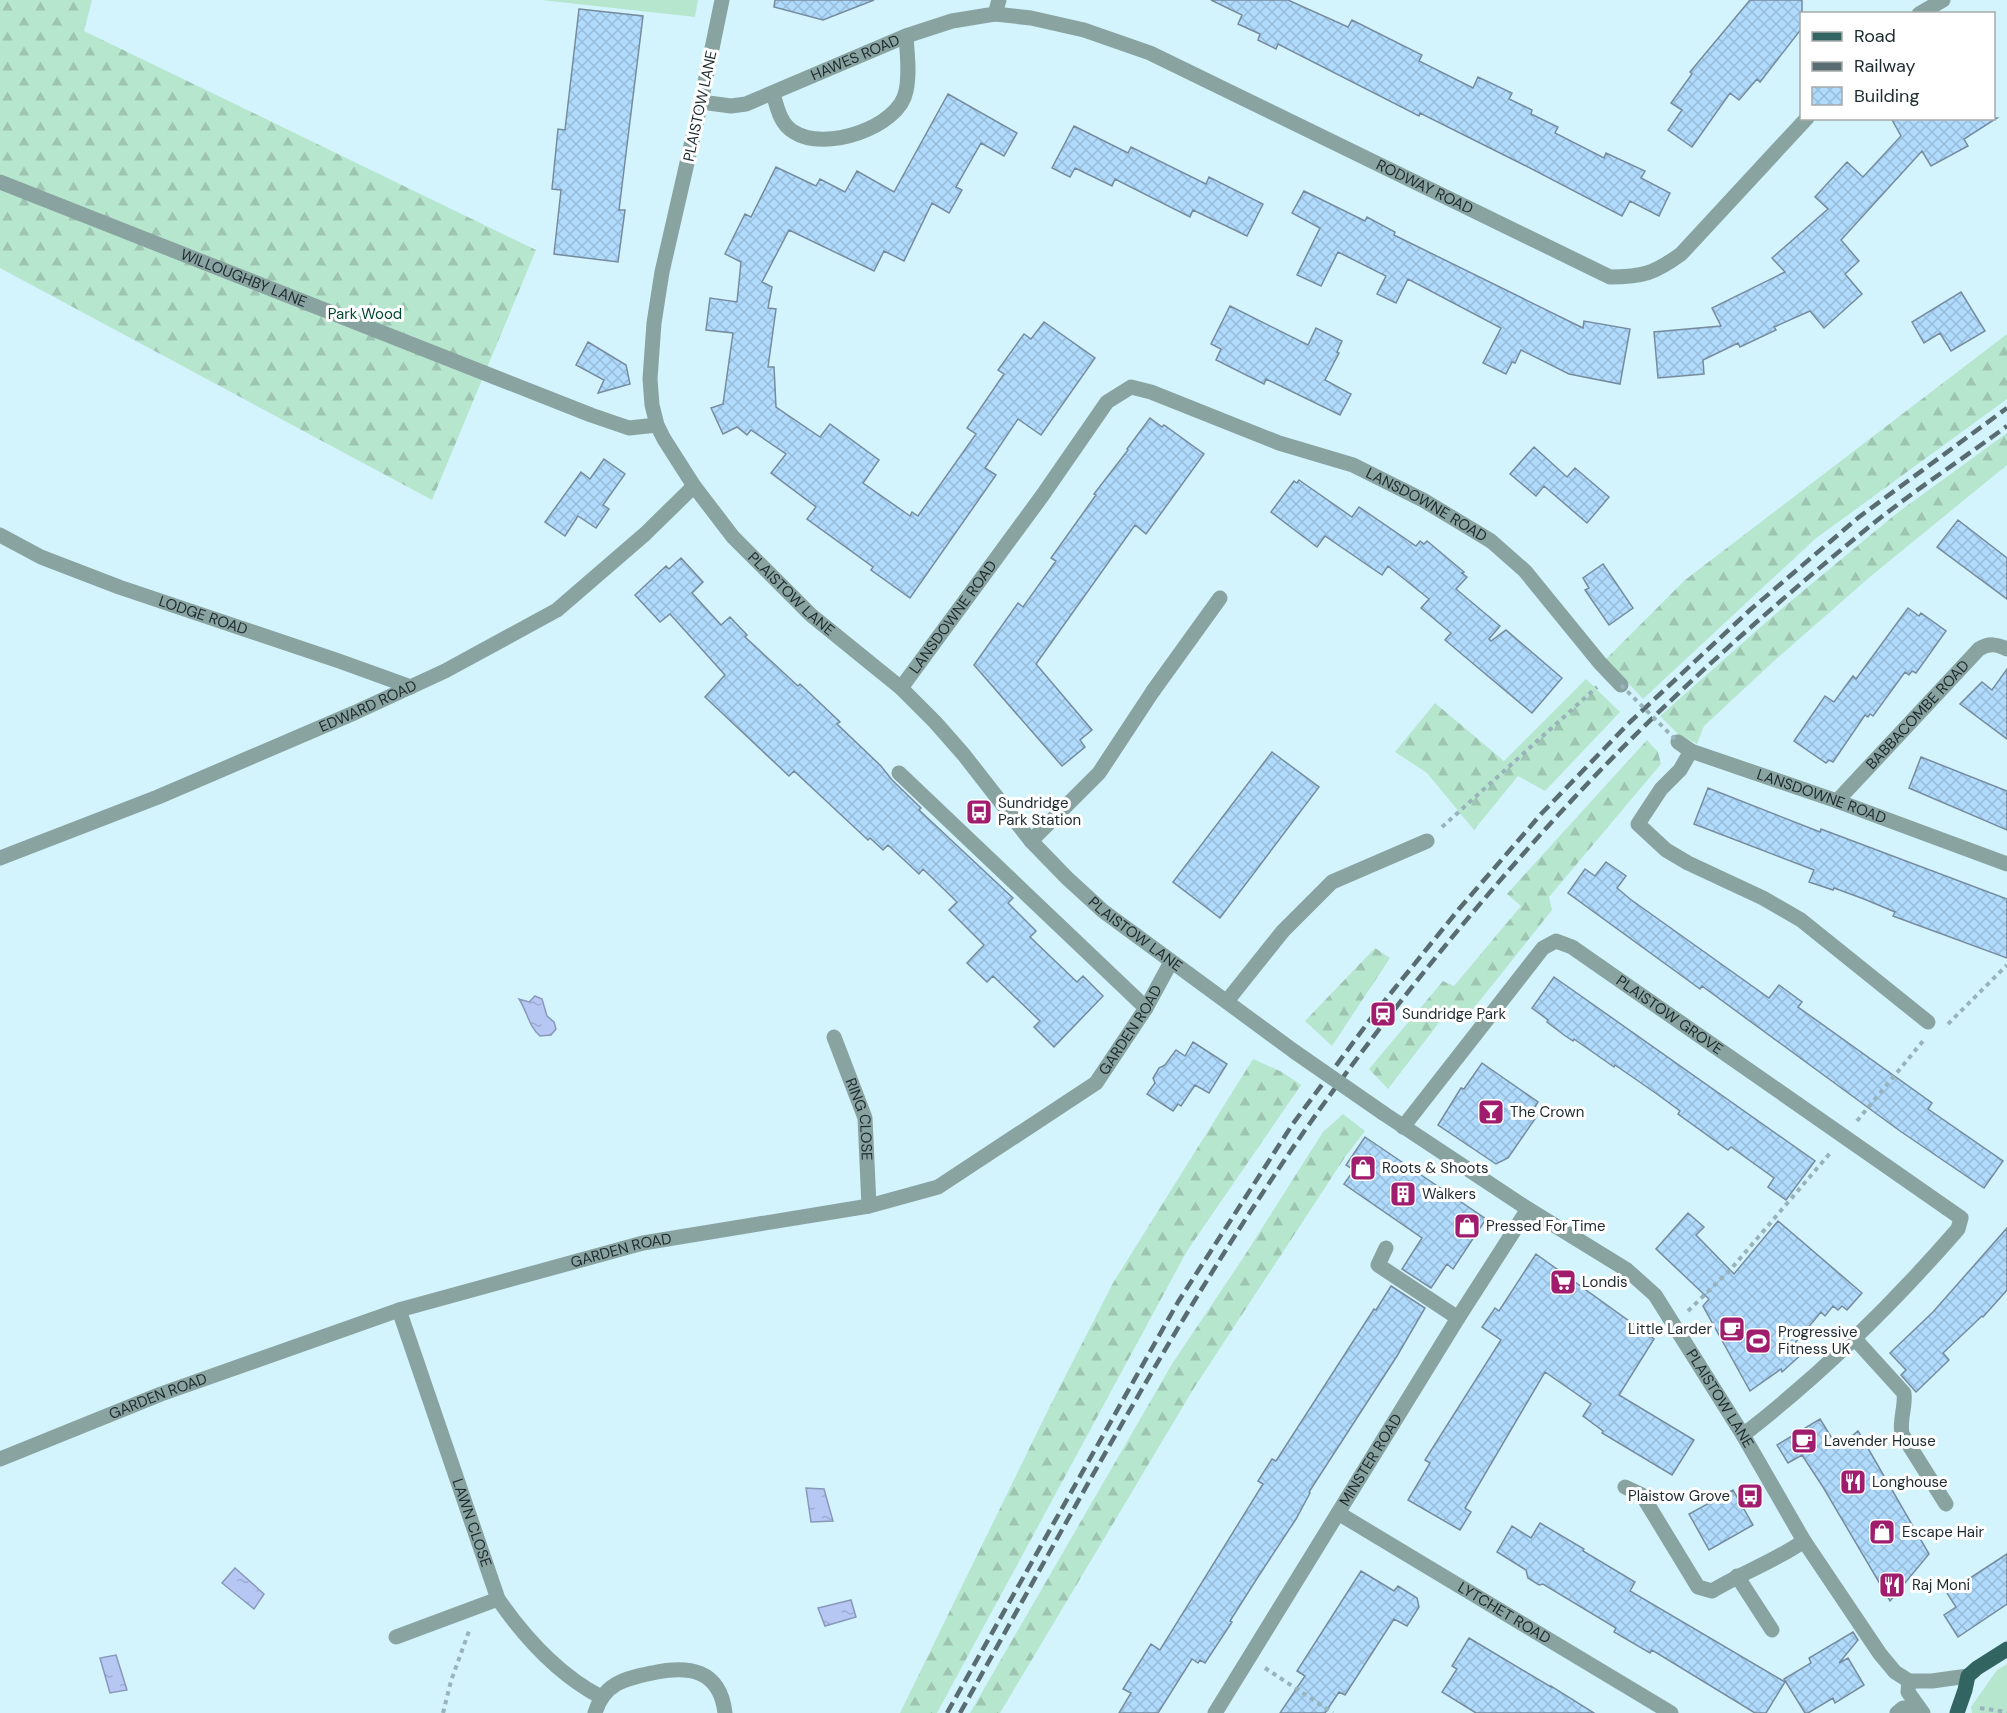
<svg xmlns="http://www.w3.org/2000/svg" width="2007" height="1713" viewBox="0 0 2007 1713" font-family="'DM Sans',sans-serif">
<style>
.green{fill:#b7e6ce}
.forest{fill:url(#forest-firs)}
.water{fill:url(#water-ripples);stroke:#8998b9;stroke-width:1.5}
.building{fill:url(#building-cross-hatch);stroke:#768c9e;stroke-width:1.5}
.lines{fill:none;stroke-linecap:round;stroke-linejoin:round}
.path{stroke:#98b3ba;stroke-width:4;stroke-dasharray:4.5 4.5;stroke-linecap:butt}
.service{stroke:#89a3a1;stroke-width:15}
.minor{stroke:#89a3a1;stroke-width:15}
.tertiary{stroke:#89a3a1;stroke-width:15}
.primary{stroke:#326562;stroke-width:15}
.rail{stroke:#586c71;stroke-width:4.5;stroke-dasharray:12 6;stroke-linecap:butt}
.path-bridge{stroke:#98b3ba;stroke-width:4;stroke-dasharray:4.5 4.5;stroke-linecap:butt}
.tertiary-bridge{stroke:#89a3a1;stroke-width:15}
.labels{text-anchor:middle;stroke-width:6;stroke-linejoin:round;paint-order:stroke}
.street-label{font-size:15px;fill:#1d2a2e;stroke:#fff}
.park-label{font-size:15px;fill:#00472f;stroke:#fff}
.poi-label{font-size:15px;fill:#1d2a2e;stroke:#fff;text-anchor:start}
</style>
<defs>
<pattern id="forest-firs" width="22" height="20" patternUnits="userSpaceOnUse" patternTransform="scale(1.5)"><rect width="22" height="20" fill="#b7e6ce"/><path d="M5 1l3.5 6h-7zM16 11l3.5 6h-7z" fill="#9dc5b1"/></pattern>
<pattern id="water-ripples" width="26" height="14" patternUnits="userSpaceOnUse" patternTransform="scale(1.5)"><rect width="26" height="14" fill="#b7c7f4"/><path d="M2 4q2-2 4 0t4 0M15 11q2-2 4 0t4 0" fill="none" stroke="#9dabd2"/></pattern>
<pattern id="building-cross-hatch" width="8" height="8" patternUnits="userSpaceOnUse" patternTransform="scale(1.5)"><rect width="8" height="8" fill="#b0dbfd"/><path d="M0 0l8 8M0 8l8-8" fill="none" stroke="#97bcd9"/></pattern>
</defs>
<rect width="100%" height="100%" fill="#d3f4fd"/>
<!-- green -->
<path class="green" d="M541,0H698L695,17Z
M2007,1664V1713H1972L1971,1707L1997,1670Z"/>
<!-- forest -->
<path class="forest" d="M0,0H92L84,31L536,250L432,500L0,268Z
M2007,334V399L1815,539L1643,699L1606,659L1685,580Z
M2007,433V465L1871,576L1774,661L1704,726L1697,744L1678,734L1660,716L1773,616L1897,513Z
M1586,679L1620,712L1545,791L1518,776L1474,830L1427,773L1395,752L1435,703L1504,761Z
M1647,740L1658,752L1661,764L1549,897L1552,910L1466,1018L1451,1007L1388,1089L1369,1069L1443,981L1454,986L1521,906L1507,894Z
M1375,948L1390,958L1332,1046L1305,1021Z
M1253,1059L1282,1072L1301,1085L1187,1251L937,1713H900L1050,1406L1113,1283Z
M1343,1114L1365,1131L1345,1157L1194,1388L1000,1713H970L1172,1364L1245,1255L1323,1132Z"/>
<!-- water -->
<path class="water" d="M535,996L542,999L547,1016L554,1022L556,1029L551,1035L540,1036C529,1027 527,1011 519,999L529,1002Z
M806,1488L824,1489L833,1521L811,1522Z
M235,1568L264,1594L254,1609L222,1583Z
M851,1600L856,1617L825,1626L818,1608Z
M116,1655L127,1690L110,1693L100,1658Z"/>
<!-- building -->
<path class="building" d="M775,0H874L823,20L774,7Z
M1211,0H1288L1348,27L1352,20L1422,55L1419,61L1473,88L1478,77L1512,93L1509,99L1532,110L1531,114L1558,127L1555,133L1604,158L1606,153L1645,171L1641,178L1670,193L1659,216L1630,201L1622,216L1524,165L1420,113L1419,116L1278,44L1276,49L1258,40L1260,34L1238,24L1242,15Z
M1750,0H1802V28L1760,82L1757,79L1739,100L1730,93L1692,147L1668,130L1682,110L1671,103L1692,74L1690,72Z
M579,9L643,16L619,210H625L618,262L554,254L561,190L552,189L558,129L565,130Z
M948,94L1017,133L1004,156L981,143L956,187L962,190L949,213L932,203L904,261L884,251L874,271L789,230L762,282L772,287L768,308L776,309L768,367H774L776,407L820,437L830,424L879,460L863,483L910,516L912,512L918,516L976,434L967,428L1004,374L998,370L1024,334L1031,339L1044,322L1095,358L1041,435L1018,419L985,468L996,475L910,598L871,570L873,567L807,519L816,507L771,473L786,454L751,430L747,435L737,427L723,434L711,408L723,404L733,333L706,330L710,298L737,302L741,262L725,254L745,214L751,217L776,167L816,186L820,179L845,192L857,171L894,192Z
M1891,118H1997L1964,139L1968,146L1931,166L1922,151L1841,240L1859,261L1845,274L1862,294L1824,328L1810,311L1774,327L1776,330L1740,347L1738,343L1703,360L1704,374L1658,378L1654,332L1721,326L1712,308L1785,272L1772,258L1828,209L1815,197L1847,162L1863,177L1901,136Z
M1074,126L1128,153L1131,147L1206,184L1209,177L1263,204L1247,236L1193,210L1190,217L1115,179L1112,186L1075,168L1070,177L1052,168Z
M1304,191L1365,221L1367,217L1395,232L1394,235L1583,328L1584,321L1630,329L1620,384L1569,374L1521,350L1515,363L1512,362L1506,374L1483,363L1501,328L1408,279L1396,303L1377,294L1386,276L1338,252L1321,286L1297,275L1320,228L1292,213Z
M1961,292L1985,331L1951,351L1940,333L1924,343L1912,322Z
M1230,306L1308,345L1316,328L1342,341L1337,352L1339,353L1325,380L1351,394L1340,415L1266,379L1264,384L1216,360L1221,349L1211,344Z
M588,342L626,365L630,384L598,393L604,380L576,365Z
M1150,418L1162,427L1164,425L1204,454L1146,534L1135,525L1036,664L1092,730L1080,740L1085,747L1062,766L974,665L1018,603L1023,607L1056,561L1051,558L1096,495L1094,494L1128,450L1127,449Z
M1534,447L1567,477L1575,468L1609,497L1587,523L1544,486L1536,496L1510,474Z
M604,459L625,474L603,505L609,509L596,528L578,516L565,536L545,522L581,472L590,479Z
M1299,480L1352,517L1359,507L1416,546L1420,541L1424,544L1427,541L1464,572L1462,573L1467,577L1456,589L1500,626L1489,639L1491,641L1506,630L1562,678L1532,713L1445,640L1451,633L1421,608L1429,599L1388,566L1382,575L1325,536L1317,547L1271,512L1294,481L1297,483Z
M1958,520L2007,558V599L1937,547Z
M681,558L703,582L692,593L721,625L730,617L747,635L745,637L798,686L800,684L840,722L837,724L881,766L892,780L921,808L919,810L1013,898L1008,903L1036,931L1030,937L1077,982L1083,976L1103,996L1054,1047L1034,1027L1040,1021L993,976L987,982L967,963L984,945L949,910L957,902L923,869L919,874L888,845L883,850L870,838L868,840L794,771L789,776L705,697L725,675L670,614L660,622L635,595L666,566L669,569Z
M1603,564L1633,608L1609,625L1585,590L1589,588L1583,578Z
M1908,608L1919,616L1921,613L1946,631L1916,673L1912,671L1909,675L1905,672L1873,716L1870,714L1868,717L1865,715L1833,762L1829,760L1826,763L1794,741L1825,696L1834,702L1853,676L1856,679Z
M2007,669V739L1960,704L1982,682L1992,690Z
M1272,752L1319,787L1220,918L1173,882Z
M1921,757L2007,791V830L1909,788Z
M1708,788L1820,832L1821,829L2007,899V958L1893,916L1895,912L1864,899L1834,888L1833,890L1809,882L1814,870L1694,824Z
M1606,862L1626,876L1617,888L1630,899L1769,998L1779,985L1802,1002L1798,1007L1932,1103L1928,1109L2003,1161L1984,1188L1900,1131L1702,986L1700,989L1568,893L1585,869L1595,876Z
M1554,977L1815,1161L1786,1200L1768,1187L1774,1178L1731,1147L1728,1150L1678,1114L1680,1111L1657,1094L1615,1065L1614,1067L1574,1039L1573,1041L1564,1035L1547,1022L1548,1020L1532,1008Z
M1193,1042L1227,1064L1209,1093L1195,1085L1181,1106L1178,1104L1173,1111L1147,1094L1155,1083L1153,1078L1159,1068L1165,1065L1176,1050L1185,1056Z
M1482,1063L1538,1102L1533,1110L1539,1113L1508,1158L1496,1164L1438,1125L1461,1088L1464,1089Z
M1365,1137L1486,1219L1453,1269L1447,1264L1431,1288L1402,1269L1422,1238L1344,1184L1354,1170L1346,1165Z
M1688,1213L1704,1227L1696,1235L1734,1274L1778,1221L1862,1293L1847,1310L1842,1306L1838,1310L1833,1306L1825,1316L1821,1312L1795,1343L1803,1353L1782,1372L1781,1369L1750,1391L1703,1306L1709,1299L1656,1249Z
M2007,1228V1290L1983,1317L1982,1316L1943,1353L1949,1360L1916,1392L1901,1375L1906,1370L1890,1353L1933,1312Z
M1536,1254L1654,1339L1619,1395L1694,1440L1672,1475L1602,1433L1603,1431L1583,1416L1591,1404L1545,1372L1465,1508L1471,1512L1460,1530L1408,1500L1430,1463L1425,1460L1501,1340L1482,1327L1495,1308L1499,1311Z
M1391,1286L1425,1308L1397,1356L1309,1492L1310,1493L1296,1519L1256,1580L1230,1621L1232,1622L1205,1663L1200,1660L1198,1663L1192,1659L1158,1713H1119L1131,1693L1123,1689L1151,1644L1160,1650L1263,1484L1258,1481L1272,1459L1276,1461L1374,1309L1376,1310Z
M1820,1419L1838,1448L1858,1431L1929,1554L1890,1601L1823,1487L1802,1455L1788,1463L1777,1445Z
M1733,1490L1753,1525L1709,1550L1689,1514Z
M1540,1523L1584,1549L1583,1551L1635,1582L1630,1591L1785,1682L1766,1713H1755L1652,1650L1650,1653L1614,1632L1616,1628L1543,1584L1539,1585L1528,1578L1526,1570L1497,1552L1512,1526L1531,1538Z
M2007,1554V1604L1958,1637L1944,1615L1956,1607L1947,1593Z
M1361,1571L1394,1591L1398,1586L1417,1598L1419,1607L1407,1626L1394,1619L1345,1695L1339,1692L1325,1713H1280L1305,1676L1297,1671Z
M1853,1632L1858,1640L1839,1663L1848,1658L1864,1685L1835,1703L1833,1698L1808,1713H1805L1784,1679L1811,1663L1809,1658Z
M1469,1638L1551,1687V1686L1594,1713H1476L1442,1692L1457,1669L1452,1666Z"/>
<g class="lines">
<!-- path -->
<path class="path" d="M1442,827L1597,687
M1948,1024L2007,965
M1857,1121L1923,1041
M1688,1311L1731,1269L1831,1152
M1265,1668L1333,1713
M1980,1708L2007,1712
M443,1713L451,1681L469,1631"/>
<!-- service -->
<g class="service">
<path id="s1" d="M0,182L591,415L629,428L657,425"/>
<path d="M1153,691L1220,598"/>
<path d="M1691,751L1680,770L1661,789L1638,824L1666,850L1688,863L1763,898L1801,920L1928,1022"/>
<path d="M899,773L1146,1008"/>
<path d="M1386,1248L1378,1265L1458,1318"/>
<path d="M1855,1339L1904,1393C1906,1407 1899,1419 1902,1434L1946,1504"/>
<path d="M1737,1576L1772,1630"/>
<path d="M396,1637L498,1599"/>
</g>
<!-- minor -->
<g class="minor">
<path id="s2" d="M995,14L1031,18L1084,30L1150,53L1610,277C1643,277 1655,273 1681,254L1807,118"/>
<path d="M1919,14L1943,0"/>
<path d="M773,93C777,107 780,124 794,132C824,152 899,128 906,91C910,73 907,53 906,36"/>
<path id="s3" d="M701,102L731,106L746,104L906,36L952,21L995,14L999,0"/>
<path id="s4" d="M0,535L41,557L119,587L339,661L411,687"/>
<path id="s5" d="M901,688L1042,496L1107,402L1131,387L1151,392L1279,443L1353,465L1423,500L1491,541L1525,571L1600,663L1621,685"/>
<path id="s6" d="M1678,742L1691,751L1837,801L2007,864"/>
<path id="s7" d="M1837,801L1979,649C1989,643 1997,644 2007,649"/>
<path d="M1031,841L1099,773L1153,691"/>
<path id="s8" d="M0,858L158,797L354,713L445,671L557,610L645,534L694,486"/>
<path d="M1227,1001L1283,931L1332,882L1427,841"/>
<path id="s9" d="M834,1037L865,1118L869,1206"/>
<path id="s10" d="M1403,1127L1543,948L1556,941L1572,947L1961,1218L1958,1229C1892,1305 1823,1373 1743,1435"/>
<path id="s11" d="M399,1310L498,1599C525,1638 559,1675 601,1697"/>
<path id="s12" d="M0,1459L161,1394L399,1310L643,1243L869,1206L938,1187L1096,1083L1146,1008L1171,962"/>
<path d="M1625,1487L1642,1495L1698,1587L1712,1591C1742,1573 1775,1561 1804,1541"/>
<path id="s13" d="M1338,1513L1671,1713"/>
<path d="M595,1713C604,1683 624,1679 652,1673C688,1665 720,1669 725,1713"/>
<path id="s14" d="M1215,1713L1458,1318L1528,1209"/>
<path d="M1897,1713L1903,1708H1919"/>
</g>
<!-- tertiary -->
<g class="tertiary">
<path id="s15" d="M722,0L701,102L662,272L654,323L650,379L652,405L657,425L664,439L694,486L733,537L811,615L901,688L935,722L964,755L1031,841L1067,878L1103,911L1295,1052"/>
<path id="s16" d="M1383,1113L1528,1209L1627,1270L1655,1295L1743,1435L1804,1541L1880,1654L1895,1672L1909,1681"/>
<path d="M1909,1681H1932L1968,1676"/>
<path d="M1909,1681L1908,1692L1923,1713"/>
</g>
<!-- primary -->
<path class="primary" d="M1957,1713L1965,1690L1968,1676L1977,1668L2007,1649"/>
<!-- rail -->
<path class="rail" d="M947,1713L1178,1302L1292,1125L1378,1009L1459,909L1542,813L1630,722L1750,610L1859,517L2007,408
M960,1713C1070,1517 1175,1318 1303,1133C1378,1026 1463,920 1550,824C1646,718 1754,621 1864,531C1910,493 1960,461 2007,426"/>
<!-- path-bridge -->
<path class="path-bridge" d="M1621,685L1678,742"/>
<!-- tertiary-bridge -->
<path class="tertiary-bridge" d="M1295,1052L1383,1113"/>
</g>
<!-- icons -->
<defs>
<symbol id="bus-square" viewBox="-11 -11 22 22"><rect x="-9" y="-9" width="18" height="18" rx="4" fill="#a01d6d" stroke="#fff"/><path d="M-5-6H5V4H4V6H2V4H-2V6H-4V4H-5ZM-3.5-4V0h7V-4ZM-3.5 1.2v1.5H-2V1.2ZM2 1.2v1.5H3.5V1.2Z" fill="#fff"/></symbol>
<symbol id="station-square" viewBox="-11 -11 22 22"><rect x="-9" y="-9" width="18" height="18" rx="4" fill="#a01d6d" stroke="#fff"/><path d="M-3-6H3Q5-6 5-4V2Q5 4 3 4L4.5 6H3L1.5 4h-3L-3 6H-4.5L-3 4Q-5 4-5 2V-4Q-5-6-3-6ZM-3.5-4v3h7v-3ZM-3.5 1v1.5H-2V1ZM2 1v1.5H3.5V1Z" fill="#fff"/></symbol>
<symbol id="bar-square" viewBox="-11 -11 22 22"><rect x="-9" y="-9" width="18" height="18" rx="4" fill="#a01d6d" stroke="#fff"/><path d="M-6-5H6L.8 .8V4.5H3.5V6h-7V4.5H-.8V.8Z" fill="#fff"/></symbol>
<symbol id="shop-square" viewBox="-11 -11 22 22"><rect x="-9" y="-9" width="18" height="18" rx="4" fill="#a01d6d" stroke="#fff"/><path d="M-5-2.5h2.3a2.7 3.5 0 0 1 5.4 0H5L5.5 6h-11ZM-1.5-2.5h3a1.5 2.3 0 0 0-3 0Z" fill="#fff"/></symbol>
<symbol id="building-square" viewBox="-11 -11 22 22"><rect x="-9" y="-9" width="18" height="18" rx="4" fill="#a01d6d" stroke="#fff"/><path d="M-4-6H4V6H1V3H-1V6H-4ZM-2.5-4.3h1.7v1.8h-1.7ZM.8-4.3h1.7v1.8H.8ZM-2.5-1h1.7V.8h-1.7ZM.8-1h1.7V.8H.8Z" fill="#fff"/></symbol>
<symbol id="supermarket-square" viewBox="-11 -11 22 22"><rect x="-9" y="-9" width="18" height="18" rx="4" fill="#a01d6d" stroke="#fff"/><path d="M-6-5.5h2.5l.6 2H6L4.5 2H-2.5L-4.4-4H-6ZM-1.5 3.2a1.3 1.3 0 1 0 .1 0ZM3 3.2a1.3 1.3 0 1 0 .1 0Z" fill="#fff"/></symbol>
<symbol id="cafe-square" viewBox="-11 -11 22 22"><rect x="-9" y="-9" width="18" height="18" rx="4" fill="#a01d6d" stroke="#fff"/><path d="M-5.5-4.5H6V0H3Q3 3.5 0 3.5H-2.5Q-5.5 3.5-5.5 0ZM3-3.2v2h1.7v-2ZM-6 4.5H4V6H-6Z" fill="#fff"/></symbol>
<symbol id="stadium-square" viewBox="-11 -11 22 22"><rect x="-9" y="-9" width="18" height="18" rx="4" fill="#a01d6d" stroke="#fff"/><path d="M0-5a6.5 5 0 1 0 0 10a6.5 5 0 1 0 0-10ZM-3.5-1.8h7v3.6h-7Z" fill="#fff"/></symbol>
<symbol id="restaurant-square" viewBox="-11 -11 22 22"><rect x="-9" y="-9" width="18" height="18" rx="4" fill="#a01d6d" stroke="#fff"/><path d="M-5-6h1v4h1v-4h1v4h1v-4h1v5L-1.5 .5V6h-2V.5L-5-1ZM5-6V6H3V1.5H1.5Q1.5-4 5-6Z" fill="#fff"/></symbol>
</defs>
<g fill-rule="evenodd">
<use href="#bus-square" x="964" y="797" width="30" height="30"/>
<use href="#station-square" x="1368" y="999" width="30" height="30"/>
<use href="#bar-square" x="1476" y="1097" width="30" height="30"/>
<use href="#shop-square" x="1348" y="1153" width="30" height="30"/>
<use href="#building-square" x="1388" y="1179" width="30" height="30"/>
<use href="#shop-square" x="1452" y="1211" width="30" height="30"/>
<use href="#supermarket-square" x="1548" y="1267" width="30" height="30"/>
<use href="#cafe-square" x="1717" y="1314" width="30" height="30"/>
<use href="#stadium-square" x="1743" y="1326" width="30" height="30"/>
<use href="#cafe-square" x="1789" y="1426" width="30" height="30"/>
<use href="#restaurant-square" x="1838" y="1467" width="30" height="30"/>
<use href="#bus-square" x="1735" y="1481" width="30" height="30"/>
<use href="#shop-square" x="1867" y="1517" width="30" height="30"/>
<use href="#restaurant-square" x="1877" y="1570" width="30" height="30"/>
</g>
<g class="labels">
<!-- street labels -->
<g class="street-label">
<text dy="5" stroke="none"><textPath href="#s3" startOffset="164">HAWES ROAD</textPath></text>
<text transform="translate(700 106) rotate(-78)" y="5">PLAISTOW LANE</text>
<text dy="5" stroke="none"><textPath href="#s2" startOffset="466">RODWAY ROAD</textPath></text>
<text dy="5" stroke="none"><textPath href="#s1" startOffset="262">WILLOUGHBY LANE</textPath></text>
<text dy="5" stroke="none"><textPath href="#s5" startOffset="700">LANSDOWNE ROAD</textPath></text>
<text dy="5" stroke="none"><textPath href="#s15" startOffset="650">PLAISTOW LANE</textPath></text>
<text dy="5" stroke="none"><textPath href="#s4" startOffset="219">LODGE ROAD</textPath></text>
<text dy="5" stroke="none"><textPath href="#s5" startOffset="88">LANSDOWNE ROAD</textPath></text>
<text dy="5" stroke="none"><textPath href="#s8" startOffset="398">EDWARD ROAD</textPath></text>
<text dy="5" stroke="none"><textPath href="#s7" startOffset="118">BABBACOMBE ROAD</textPath></text>
<text dy="5" stroke="none"><textPath href="#s6" startOffset="154">LANSDOWNE ROAD</textPath></text>
<text dy="5" stroke="none"><textPath href="#s15" startOffset="1136">PLAISTOW LANE</textPath></text>
<text dy="5" stroke="none"><textPath href="#s10" startOffset="378">PLAISTOW GROVE</textPath></text>
<text dy="5" stroke="none"><textPath href="#s12" startOffset="1232">GARDEN ROAD</textPath></text>
<text dy="5" stroke="none"><textPath href="#s9" startOffset="87">RING CLOSE</textPath></text>
<text dy="5" stroke="none"><textPath href="#s12" startOffset="656">GARDEN ROAD</textPath></text>
<text dy="5" stroke="none"><textPath href="#s12" startOffset="170">GARDEN ROAD</textPath></text>
<text dy="5" stroke="none"><textPath href="#s16" startOffset="450">PLAISTOW LANE</textPath></text>
<text dy="5" stroke="none"><textPath href="#s14" startOffset="297">MINSTER ROAD</textPath></text>
<text dy="5" stroke="none"><textPath href="#s11" startOffset="225">LAWN CLOSE</textPath></text>
<text dy="5" stroke="none"><textPath href="#s13" startOffset="194">LYTCHET ROAD</textPath></text>
</g>
<!-- park labels -->
<g class="park-label">
<text x="365" y="319">Park Wood</text>
</g>
<!-- poi labels -->
<g class="poi-label">
<text x="998" y="808">Sundridge<tspan x="998" dy="17">Park Station</tspan></text>
<text x="1402" y="1019">Sundridge Park</text>
<text x="1510" y="1117">The Crown</text>
<text x="1382" y="1173">Roots &amp; Shoots</text>
<text x="1422" y="1199">Walkers</text>
<text x="1486" y="1231">Pressed For Time</text>
<text x="1582" y="1287">Londis</text>
<text x="1712" y="1334" text-anchor="end">Little Larder</text>
<text x="1778" y="1337">Progressive<tspan x="1778" dy="17">Fitness UK</tspan></text>
<text x="1824" y="1446">Lavender House</text>
<text x="1872" y="1487">Longhouse</text>
<text x="1730" y="1501" text-anchor="end">Plaistow Grove</text>
<text x="1902" y="1537">Escape Hair</text>
<text x="1912" y="1590">Raj Moni</text>
</g>
</g>
<!-- legend -->
<rect x="1800" y="12" width="195" height="108" fill="#ffffff" stroke="#a5aaab" stroke-width="1.5"/>
<rect x="1812" y="32" width="30" height="9" fill="#326562" stroke="#a5aaab" stroke-width="1.5"/>
<text x="1854" y="42" font-size="18" fill="#1d2a2e">Road</text>
<rect x="1812" y="62" width="30" height="9" fill="#586c71" stroke="#a5aaab" stroke-width="1.5"/>
<text x="1854" y="72" font-size="18" fill="#1d2a2e">Railway</text>
<rect x="1812" y="87" width="30" height="18" fill="url(#building-cross-hatch)" stroke="#a5aaab" stroke-width="1.5"/>
<text x="1854" y="102" font-size="18" fill="#1d2a2e">Building</text>
</svg>
